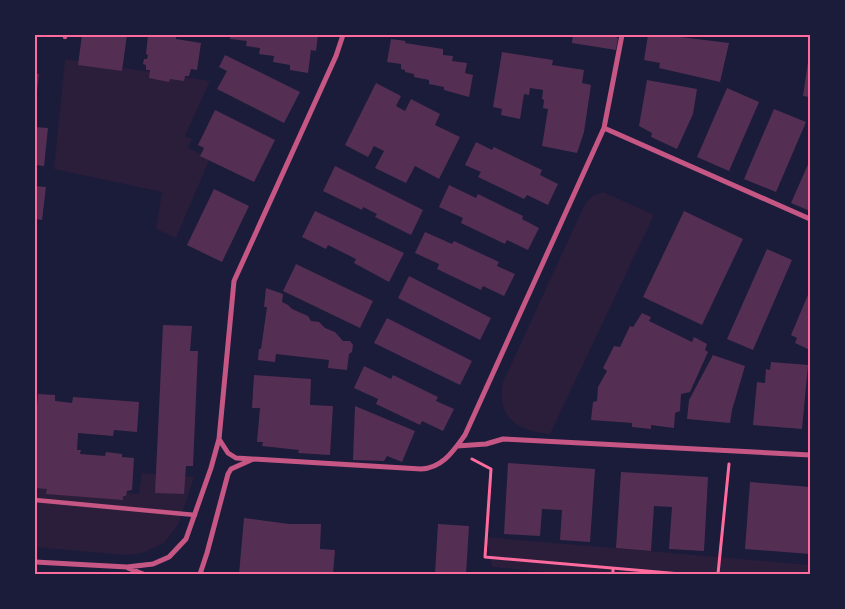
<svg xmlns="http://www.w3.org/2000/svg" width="845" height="609" viewBox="0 0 845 609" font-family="Cabin,sans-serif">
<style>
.green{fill:#2a1e3b}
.building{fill:#542f53}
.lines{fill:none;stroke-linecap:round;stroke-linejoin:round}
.path{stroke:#ff6b9d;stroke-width:3}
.pedestrian{stroke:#c65784;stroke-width:4.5}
.minor{stroke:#c65784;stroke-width:5}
.neatline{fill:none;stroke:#ff6b9d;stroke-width:2}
</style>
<rect width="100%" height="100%" fill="#1b1b3a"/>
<!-- green -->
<path class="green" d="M65,59L210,81L185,136L192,139L188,148L210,158L176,238L156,229L162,192L54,169Z
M603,192L654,215L550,434C519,432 495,417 503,382L584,206L592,196Z
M142,473L194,477L178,525L164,543L142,553L125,555L35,547V484L139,494Z
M486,537L810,565V574H568L492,567Z"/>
<!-- building -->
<path class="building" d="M82,35H127L122,71L78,65Z
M148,35H176V39L201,43L197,70L191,69L189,76H185L184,81L170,79L169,82L149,78L150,70H146V65L143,64L144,59H147L148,55L146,54Z
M231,35H318L316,51L311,50L308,73L290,70V65L273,62L274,56L259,54L260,48L246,46L247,41L230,39Z
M573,35H611L618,38L616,50L572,43Z
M648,35H664L729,43L720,82L659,68L660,63L644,60Z
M391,39L406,41L405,43L443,49V55L453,56L452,61L467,63L465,73L473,75L469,97L444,90V87L429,84V80L414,77V74L405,72V70L401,69V64L387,62Z
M502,52L553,60L552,65L584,70L582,83L591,85L584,132L577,153L542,146L548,109L543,108L544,100L542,99L543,90L530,88L529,95L524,94L520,119L501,115L502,109L493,107Z
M225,55L300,92L284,123L217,89L227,71L219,67Z
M809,55H810V97L803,96Z
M35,73L39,74L36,100H35Z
M647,80L697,89L693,114L677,149L651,137L652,133L639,126Z
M376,83L401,96L396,106L405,111L411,99L440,114L435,125L460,137L439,179L415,166L406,183L375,168L384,151L374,146L368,157L345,145Z
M727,88L759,102L729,171L697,157Z
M774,109L806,122L776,192L744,179Z
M215,110L275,140L254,182L200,156L204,148L198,145Z
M35,127L48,128L44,166L35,165Z
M476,142L492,150L494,147L542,170L540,175L558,184L548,205L527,195L524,199L478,177L481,172L465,165Z
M810,160V211L791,203Z
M335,166L423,210L411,235L375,217L377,214L363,207L362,210L323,191Z
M449,185L476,198L478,194L523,216L522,219L539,228L528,250L507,240L505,244L461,223L463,218L439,207Z
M35,186L46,187L42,220L35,219Z
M214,189L249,206L222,262L187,245Z
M315,211L404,253L389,282L354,263L356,259L328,245L326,249L302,237Z
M684,211L743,239L702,325L643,297Z
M425,232L452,244L454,241L499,262L497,266L515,274L504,296L483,286L481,290L437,269L439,264L415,253Z
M767,249L792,260L753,350L727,339Z
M296,264L373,301L360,328L283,291Z
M409,276L491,318L480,340L398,298Z
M266,288L283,294L282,302L288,305L292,309L308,316L311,321L319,322L325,328L335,332L343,341H350L353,345L352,352L349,354L347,370L328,368L329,360L276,354L275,362L258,360L259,349H261L267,307H264Z
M810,290V350L795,343L797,338L791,335Z
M642,313L651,317L649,321L692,342L694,337L707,344L705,350L708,352L690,392L681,394L680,411L675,413L674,428L651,425V429L632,427V423L591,420L593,402L597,401L598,387L607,371L603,368L614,346L620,347L630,326L633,327Z
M387,318L472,361L460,385L374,343Z
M163,325L192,326L190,351H198L193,466H186L184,494L155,493Z
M713,355L745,366L732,410L730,423L687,419L689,400Z
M771,362L808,365L802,429L753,425L757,382L765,383L766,369L770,370Z
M364,366L391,379L393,375L438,397L436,401L454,409L443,431L422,421L420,425L376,404L378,399L354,388Z
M254,375L311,379L310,405L333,406L330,455L298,453L299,450L262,446L263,442H257L260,408H252Z
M38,394L55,395V401L72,403L73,397L139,402L137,432L114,430L113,436L78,433L77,450H81L80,454L105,456L106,452L122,454V457L134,458L132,490L127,491L126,496H123V500L46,494L47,489L35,488V430Z
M355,406L415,431L402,462L387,456L384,461L353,460Z
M508,463L595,469L590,542L560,540L562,510L542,509L540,536L504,534Z
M621,472L708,477L704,551L669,549L672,507L654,506L651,551L616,548Z
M750,482L810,487V554L745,549Z
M244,518L289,524H321L320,549L335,550L333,574H239Z
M438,524L469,526L466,574H435Z"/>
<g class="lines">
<!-- path -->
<path class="path" d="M472,459L491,469L485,557L681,574
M613,574V569
M718,574L729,464"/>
<!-- pedestrian -->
<path class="pedestrian" d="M65,37V35
M35,500L195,515"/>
<!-- minor -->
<path class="minor" d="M604,128L810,219
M219,439L228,453L236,458L421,469C443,468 454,450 465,435L604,128L622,35
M457,446L486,444L503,439L810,455
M35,562L127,567L153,564L169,557L186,539L211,468L219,439L234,281L336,56L343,35
M128,568L143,574
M200,574L207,553L228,474L231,469L251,460"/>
</g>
<!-- border -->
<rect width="845" height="609" fill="none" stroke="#1b1b3a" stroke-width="72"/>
<rect x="36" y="36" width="773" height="537" class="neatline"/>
</svg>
